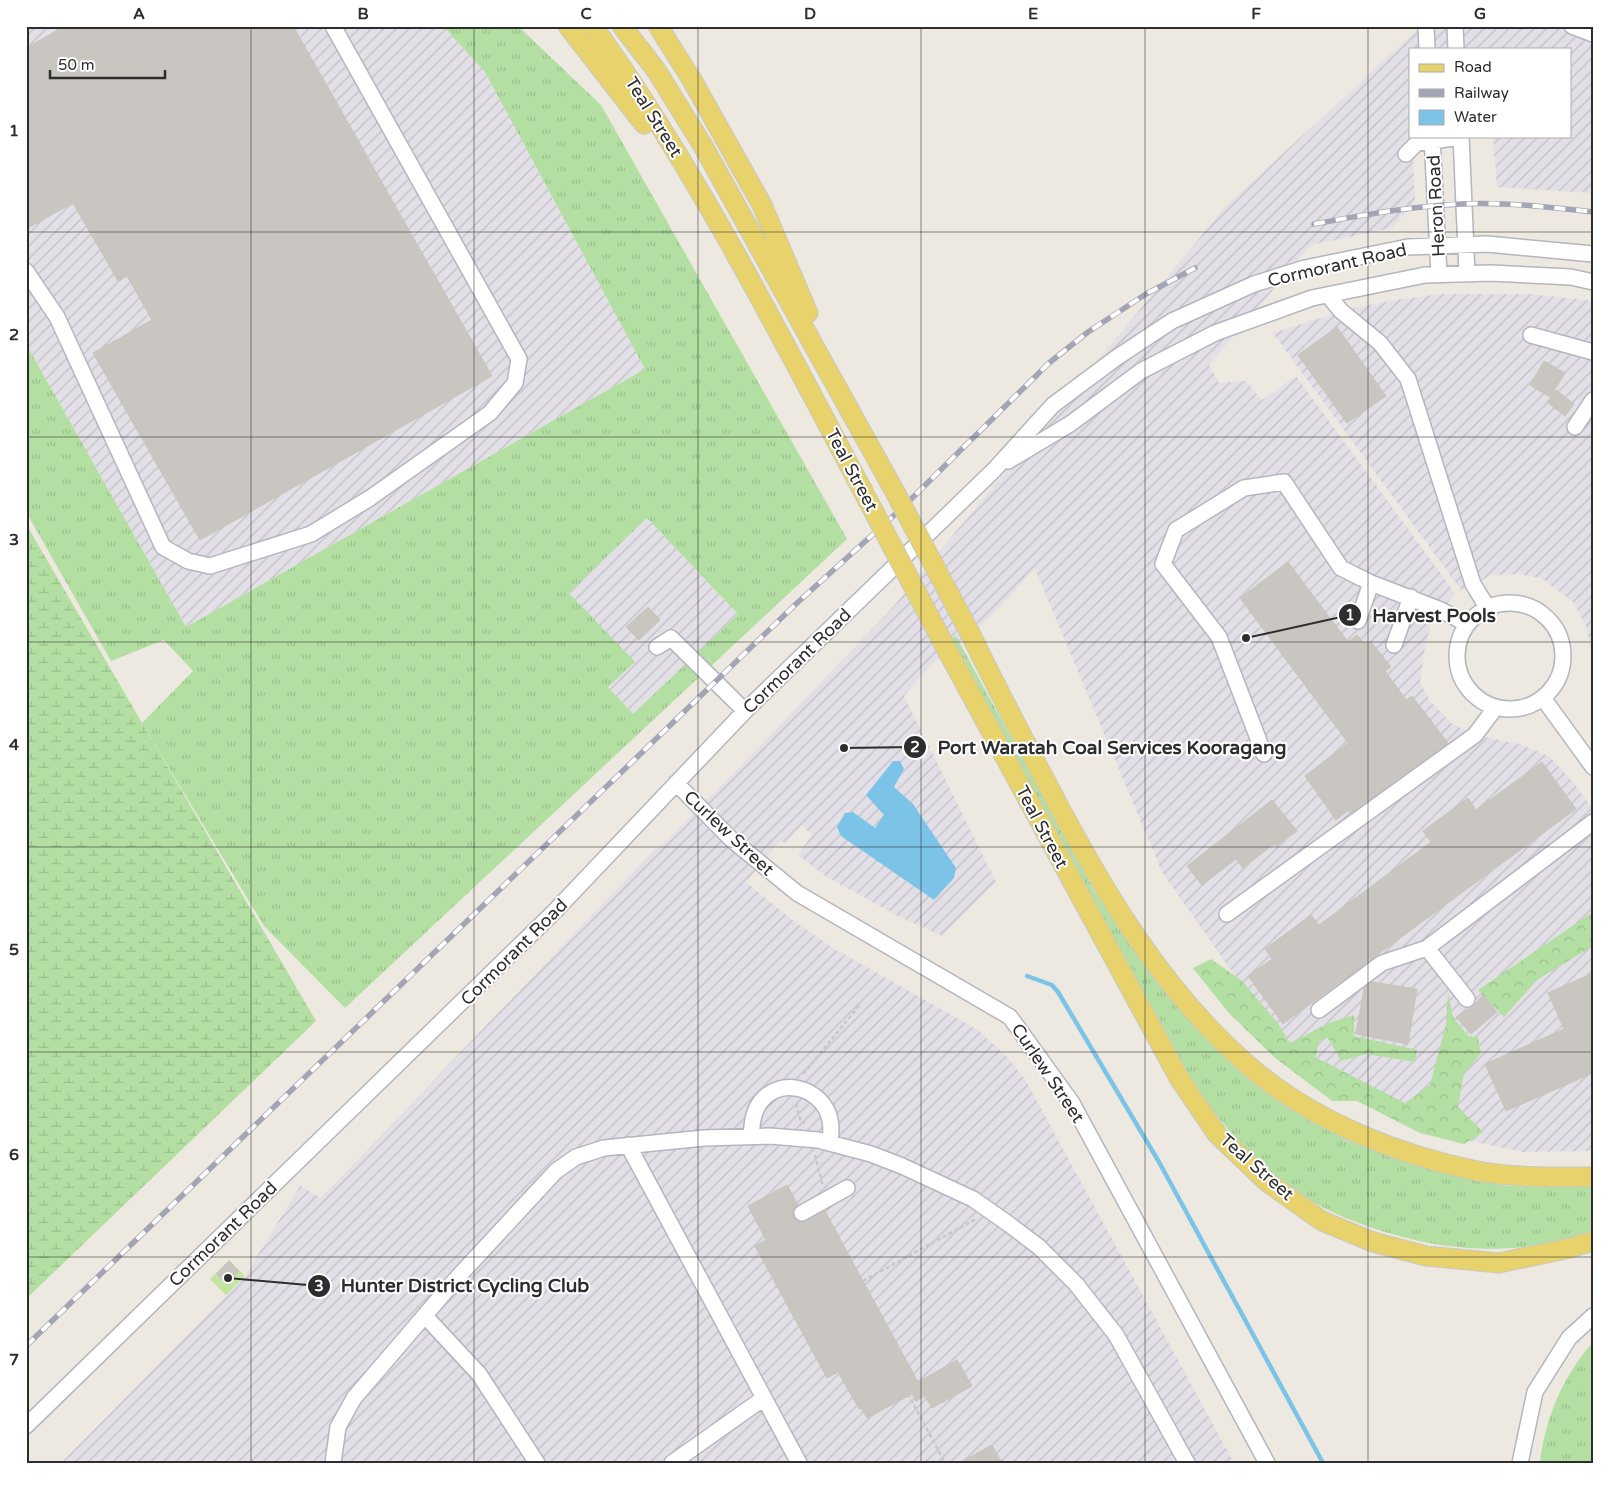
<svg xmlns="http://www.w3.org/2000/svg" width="1619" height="1489" viewBox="0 0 1619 1489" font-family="'Varela Round',sans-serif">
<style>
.industrial{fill:url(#industrial-furrows)}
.grass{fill:url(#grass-tufts);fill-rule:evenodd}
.forest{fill:url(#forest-crowns)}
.wetland{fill:url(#wetland-marsh)}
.pitch{fill:#c3e69e}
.water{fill:#7cc4e7}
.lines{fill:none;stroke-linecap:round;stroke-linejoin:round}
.stream{stroke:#7cc4e7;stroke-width:4.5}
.building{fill:#c9c5c0;stroke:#c9c4ba}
.minor-casing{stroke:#b4b6bf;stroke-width:18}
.major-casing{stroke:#c8c8c8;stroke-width:21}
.path{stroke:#c8c8c8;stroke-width:2.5;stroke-dasharray:4 2.5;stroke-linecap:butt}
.minor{stroke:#fff;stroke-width:15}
.major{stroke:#e7d26c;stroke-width:19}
.rail-casing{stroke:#a3a5b5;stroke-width:5.5}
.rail{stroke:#fff;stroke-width:4;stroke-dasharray:11;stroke-linecap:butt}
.major-bridge-casing{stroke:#c8c8c8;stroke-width:21;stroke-linecap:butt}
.major-bridge{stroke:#e7d26c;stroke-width:19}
.grid{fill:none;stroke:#2d2d2d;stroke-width:1;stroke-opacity:0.55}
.labels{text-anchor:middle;stroke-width:4;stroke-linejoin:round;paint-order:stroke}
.street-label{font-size:18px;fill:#2d2d2d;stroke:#fff}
.leader{fill:none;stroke:#2d2d2d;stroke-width:2}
.callout-dot{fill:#2d2d2d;stroke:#fff;stroke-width:2}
.mark-label{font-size:15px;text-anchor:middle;font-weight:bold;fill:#fff}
.callout-label{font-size:19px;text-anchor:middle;font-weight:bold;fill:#2d2d2d;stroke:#fff;stroke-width:4;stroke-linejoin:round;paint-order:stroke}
.neatline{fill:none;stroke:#2d2d2d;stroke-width:2}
.grid-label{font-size:16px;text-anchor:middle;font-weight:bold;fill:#2d2d2d}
</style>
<defs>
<pattern id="industrial-furrows" width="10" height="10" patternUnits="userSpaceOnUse" patternTransform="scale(1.25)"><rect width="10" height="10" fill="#e2e0e6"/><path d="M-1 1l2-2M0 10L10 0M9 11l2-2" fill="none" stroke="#c2c0c6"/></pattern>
<pattern id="grass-tufts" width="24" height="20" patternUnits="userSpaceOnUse" patternTransform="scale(1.25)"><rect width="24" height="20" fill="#b3dfa2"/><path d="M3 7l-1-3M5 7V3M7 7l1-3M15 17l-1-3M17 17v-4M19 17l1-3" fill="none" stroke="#9ac08c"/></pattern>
<pattern id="forest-crowns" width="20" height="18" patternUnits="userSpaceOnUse" patternTransform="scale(1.25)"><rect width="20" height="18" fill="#b3dfa2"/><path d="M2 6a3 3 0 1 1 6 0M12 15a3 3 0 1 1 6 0" fill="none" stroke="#9ac08c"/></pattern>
<pattern id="wetland-marsh" width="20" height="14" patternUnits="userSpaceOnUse" patternTransform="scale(1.25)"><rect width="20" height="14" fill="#b3dfa2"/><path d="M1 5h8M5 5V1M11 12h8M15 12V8" fill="none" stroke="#9ac08c"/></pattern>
</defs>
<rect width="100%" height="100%" fill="#ede9e1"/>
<!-- industrial -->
<path class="industrial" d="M26,26H443L485,72L645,369L186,627L26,344Z
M1421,26H1593V193L1497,187L1493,136H1570V49H1410V136H1436L1413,158L1415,201L1392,228L1311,245L1209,365L1219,383L1246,381L1262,400L1296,376L1455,593L1431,624L1424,652L1420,683L1431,702L1451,723L1475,735L1519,744L1549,756L1574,783L1593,809V1151L1523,1152L1443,1135L1301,1064L1232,972L1162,872L1035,569L990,617L929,667L904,696L996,882L942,936L896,915L827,877L798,855L812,835L801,825L786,844L781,840L746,882L791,919L833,948L978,1030L1005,1055L1025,1079L1234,1463H61L245,1276L300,1186L321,1198L654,850L665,842L726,781L895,605L1225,207Z
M1441,294H1531L1593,301V658L1586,626L1574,603L1543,579L1519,574L1493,575L1461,590L1273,333L1349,309L1395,300Z
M647,518L738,614L633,714L608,687L634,662L569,593Z"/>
<!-- grass -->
<path class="grass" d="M443,26H518L601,105L847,539L345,1008L264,926L142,723L193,671L164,640L111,661L26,512V344L186,627L645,369L485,72ZM647,518L738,614L633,714L608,687L635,662L569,593Z
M956,636L1094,891L1125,936L1303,1114L1349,1141L1435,1171L1506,1186L1593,1187V1231C1534,1252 1471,1254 1411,1239C1375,1230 1340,1218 1308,1199C1203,1135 1147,1004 1091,900C1045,813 998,726 951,639Z
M1593,1342V1463H1540C1545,1418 1563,1376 1593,1342Z"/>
<!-- forest -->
<path class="forest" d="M1593,912V946L1537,980L1504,1017L1478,990Z
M1211,959L1241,980L1277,1022L1290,1043L1329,1023L1354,1015V1036L1417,1050L1415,1062L1366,1054L1341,1061L1328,1038L1320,1040L1315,1057L1405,1103L1430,1085L1446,1024L1448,993L1453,1017L1468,1036L1478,1037L1481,1053L1464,1074L1458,1107L1483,1132L1464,1144L1420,1133L1357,1101H1332L1274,1057L1228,1012L1193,968Z"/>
<!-- wetland -->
<path class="wetland" d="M26,524L316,1021L26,1299Z"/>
<!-- pitch -->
<path class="pitch" d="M229,1260L245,1276L226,1295L210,1279Z"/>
<!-- water -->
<path class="water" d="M893,761H900L904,769L894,787L913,804L956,868L954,878L934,900L841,836L837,827L845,813L853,812L875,828L884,815L866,795Z"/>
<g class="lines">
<!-- stream -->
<path class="stream" d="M1027,976L1052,985L1058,992L1159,1162L1323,1463"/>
</g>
<!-- building -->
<path class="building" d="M65,26H293L492,376L200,540L93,353L152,320L127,276L118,281L73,203L26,229V48Z
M1337,327L1386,396L1347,423L1298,355Z
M1544,361L1565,373L1550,397L1530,385Z
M1556,390L1574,404L1565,416L1547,402Z
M1288,562L1348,642L1357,635L1363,642L1372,643L1391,667L1385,671L1406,700L1412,696L1448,743L1351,813L1349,810L1336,820L1305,776L1348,743L1240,598Z
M648,607L660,620L639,640L626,627Z
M1542,762L1576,809L1283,1024L1248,976L1272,959L1265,949L1311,915L1319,925L1431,842L1423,831L1468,798L1476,810Z
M1272,800L1297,831L1276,846L1274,844L1243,868L1236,859L1202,885L1187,866Z
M1593,973V1073L1506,1111L1485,1064L1564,1029L1548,993Z
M1372,982L1417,989L1408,1044L1356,1034L1364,988Z
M1483,995L1497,1012L1471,1034L1456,1017L1473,1006Z
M787,1185L798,1205L793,1212L797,1221H806L825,1211L918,1382L957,1360L972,1386L932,1408L925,1396L916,1401L912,1394L867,1418L861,1408L859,1409L838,1372L827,1378L755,1246L766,1240L748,1206Z
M229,1261L239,1271L226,1284L216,1274Z
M992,1445L1002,1463H959Z"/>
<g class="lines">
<defs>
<path id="minor" d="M1426,26L1427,49
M1455,26L1456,49
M1572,26L1593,34
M1432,136L1439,275
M1461,136L1467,274
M1406,154L1417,143L1461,137
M26,271L57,317L163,547L188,561L210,566L311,534L370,498L490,413L515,383L519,359L333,26
M1328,295L1341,311L1380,343L1408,379L1473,584L1487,607
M1531,335L1593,352
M1575,427L1593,400
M1008,461L1070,424L1141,371L1215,333L1312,298L1425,275L1490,273L1571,277L1593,282
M1457 656a53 53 0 1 1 106 0a53 53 0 1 1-106 0Z
M1358,621L1371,583
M1394,645L1411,597
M657,647L671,638L745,711
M1543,698L1593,767
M1264,754L1219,637L1163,564L1176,530L1244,488L1284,482L1341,568L1371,583L1441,610L1467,624
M676,783L731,839L797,893L1010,1017L1072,1103L1267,1463
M1227,914L1475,735L1496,707
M1427,948L1467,999
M1319,1010L1382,963L1427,948L1593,822
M751,1136C752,1124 753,1110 762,1100C781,1078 817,1087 828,1113C832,1123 831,1133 830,1143
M628,1145L799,1463
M802,1213L847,1188
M425,1316L479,1374L537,1463
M26,1426L554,912L745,711L994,470L1053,405L1116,358L1172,321L1254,284L1305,268L1408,247L1487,244L1593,254
M333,1463L338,1427L354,1398L456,1279L556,1171L576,1157L604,1148L704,1138L770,1136L818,1140L871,1154L902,1166L973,1199L1010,1225L1039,1247L1076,1284L1116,1335L1187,1463
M672,1463L764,1398
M1520,1463L1535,1392L1569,1338L1593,1316"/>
<path id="major" d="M568,26L644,124
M593,26C702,178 786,347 874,512
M622,26L656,70L703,146L895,492
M658,26L692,80L762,205L808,313
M971,635C994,683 1019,730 1044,778C1099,884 1162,994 1256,1072C1318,1123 1399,1155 1477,1171C1515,1178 1555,1177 1593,1177
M948,652L1179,1078L1217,1134L1266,1181L1322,1221L1373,1242L1426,1256L1499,1263L1570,1248L1593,1241"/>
</defs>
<!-- minor casing -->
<use href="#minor" class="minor-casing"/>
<!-- major casing -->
<use href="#major" class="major-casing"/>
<!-- path -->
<path class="path" d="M803,1074L859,1006
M796,1104L801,1122L805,1123
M815,1155L823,1186
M863,1281L976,1219
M905,1388L945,1463"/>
<!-- minor -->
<use href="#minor" class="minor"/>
<!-- major -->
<use href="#major" class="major"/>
<defs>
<path id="rail" d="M1314,224C1363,215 1412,206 1462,204C1506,202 1549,207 1593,212
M26,1346L797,603L901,509L1049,363L1088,332L1146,294L1195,268"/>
</defs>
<!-- rail casing -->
<use href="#rail" class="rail-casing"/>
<!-- rail -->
<use href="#rail" class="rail"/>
<defs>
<path id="major-bridge" d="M895,492L971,635
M874,512L948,652"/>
</defs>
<!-- major-bridge casing -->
<use href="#major-bridge" class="major-bridge-casing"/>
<!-- major-bridge -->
<use href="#major-bridge" class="major-bridge"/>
</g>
<!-- grid -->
<path class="grid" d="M251,26V1463M474,26V1463M698,26V1463M921,26V1463M1145,26V1463M1368,26V1463M26,232H1593M26,437H1593M26,642H1593M26,847H1593M26,1052H1593M26,1257H1593"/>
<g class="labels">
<!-- street labels -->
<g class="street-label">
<text transform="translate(654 117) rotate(58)" y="6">Teal Street</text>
<text transform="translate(1436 206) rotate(-93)" y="6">Heron Road</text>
<text transform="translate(1337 265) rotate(-13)" y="6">Cormorant Road</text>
<text transform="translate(852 470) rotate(62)" y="6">Teal Street</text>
<text transform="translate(797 661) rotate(-44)" y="6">Cormorant Road</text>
<text transform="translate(1042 827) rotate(62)" y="6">Teal Street</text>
<text transform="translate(729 833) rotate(43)" y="6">Curlew Street</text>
<text transform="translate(514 952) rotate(-45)" y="6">Cormorant Road</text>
<text transform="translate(1048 1073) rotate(56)" y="6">Curlew Street</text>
<text transform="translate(1257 1167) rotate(41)" y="6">Teal Street</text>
<text transform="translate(223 1234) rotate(-44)" y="6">Cormorant Road</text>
</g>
</g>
<!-- callouts -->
<path class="leader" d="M1246 638L1350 615M844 748L915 747M228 1278L319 1286"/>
<g class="callout-dot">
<circle cx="1246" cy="638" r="5"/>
<circle cx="844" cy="748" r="5"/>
<circle cx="228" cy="1278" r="5"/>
<circle cx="1350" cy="615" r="12"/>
<circle cx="915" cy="747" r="12"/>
<circle cx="319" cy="1286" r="12"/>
</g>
<g class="mark-label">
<text x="1350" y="620">1</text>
<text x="915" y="752">2</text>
<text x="319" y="1291">3</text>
</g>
<g class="callout-label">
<text x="1434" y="622">Harvest Pools</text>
<text x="1112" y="754">Port Waratah Coal Services Kooragang</text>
<text x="465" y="1292">Hunter District Cycling Club</text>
</g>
<!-- border -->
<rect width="1619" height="1489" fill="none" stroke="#ffffff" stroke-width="55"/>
<!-- legend -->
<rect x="1409" y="48" width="162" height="90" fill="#ffffff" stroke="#ababab"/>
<rect x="1419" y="64" width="25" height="8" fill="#e7d26c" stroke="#ababab"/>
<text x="1454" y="72" font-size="15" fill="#2d2d2d">Road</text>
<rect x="1419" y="89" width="25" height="8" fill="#a3a5b5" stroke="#ababab"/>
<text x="1454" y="98" font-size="15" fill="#2d2d2d">Railway</text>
<rect x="1419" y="110" width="25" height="15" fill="#7cc4e7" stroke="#ababab"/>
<text x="1454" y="122" font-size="15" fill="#2d2d2d">Water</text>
<!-- scale -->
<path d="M50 70v8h115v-8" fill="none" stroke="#2d2d2d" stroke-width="2.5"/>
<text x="58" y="70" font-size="15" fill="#2d2d2d" stroke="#ffffff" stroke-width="4" paint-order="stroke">50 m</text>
<rect x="28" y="28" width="1564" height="1434" class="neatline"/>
<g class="grid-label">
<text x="139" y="19">A</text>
<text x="363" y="19">B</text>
<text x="586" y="19">C</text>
<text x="810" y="19">D</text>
<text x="1033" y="19">E</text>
<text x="1256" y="19">F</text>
<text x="1480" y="19">G</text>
<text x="14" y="136">1</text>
<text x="14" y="340">2</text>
<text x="14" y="545">3</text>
<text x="14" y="750">4</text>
<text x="14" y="955">5</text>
<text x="14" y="1160">6</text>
<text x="14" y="1365">7</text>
</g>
</svg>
